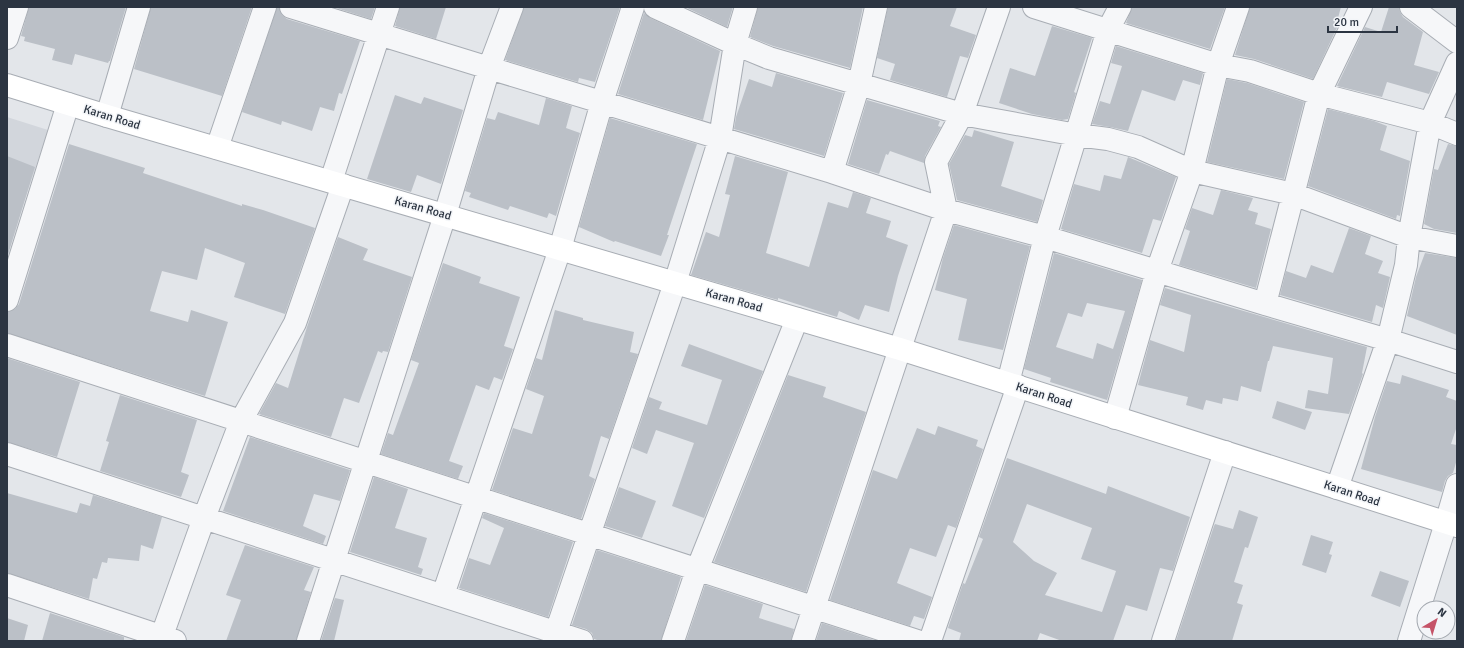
<svg xmlns="http://www.w3.org/2000/svg" width="1464" height="648" viewBox="0 0 1464 648" font-family="Signika,sans-serif">
<style>
.built{fill:#d2d6dc}
.building{fill:#bbc0c7;fill-rule:evenodd}
.lines{fill:none;stroke-linecap:round;stroke-linejoin:round}
.street-casing{stroke:#a8adb4;stroke-width:24}
.secondary-casing{stroke:#a8adb4;stroke-width:24}
.street{stroke:#f6f7f9;stroke-width:22}
.secondary{stroke:#fff;stroke-width:22}
.labels{text-anchor:middle;stroke-width:3;stroke-linejoin:round;paint-order:stroke}
.street-label{font-size:12px;fill:#2c3542;stroke:#f3f5f8}
</style>
<rect width="100%" height="100%" fill="#e3e6ea"/>
<!-- built -->
<path class="built" d="M7,117L48,130L7,253Z"/>
<!-- building -->
<path class="building" d="M29,7H126L110,61H109L108,63L75,54L72,65L52,60L55,49L24,41L25,37L21,36Z
M151,7H252L222,96L134,69Z
M277,7H279L282,15L287,19L360,41L342,94L339,93L334,111L320,107L312,131L282,121L281,125L242,112Z
M333,7H375L371,19Z
M400,7H446L436,39L395,26Z
M524,7H620L595,82L579,78L578,82L505,60Z
M685,7H733L727,27Z
M758,7H863L850,68L773,46L750,37Z
M888,7H957L950,26L976,35L968,58L960,56L947,97L890,80L895,64L877,58Z
M1132,7H1225L1210,49L1126,23Z
M1250,7H1341L1338,18L1341,19L1313,79L1254,59L1235,55Z
M1389,7H1399L1400,12L1403,17L1423,32L1414,65L1439,72L1429,94L1387,82L1382,97L1337,86L1365,27L1381,32Z
M644,13L650,18L720,51L703,120L618,94Z
M1052,26L1092,38L1074,92L1076,93L1068,119L1062,120L1032,114L999,103L1010,68L1035,76Z
M1116,46L1203,73L1200,85L1183,80L1175,101L1142,90L1134,113H1135H1134L1128,131L1110,127L1092,124L1100,101L1110,104L1122,66L1111,63Z
M776,73L843,93L824,156L734,129L736,117L749,79L772,87Z
M1227,79L1247,83L1304,102L1284,179L1207,162Z
M395,95L421,104L424,97L463,110L441,184L417,175L411,192L367,179Z
M546,98L572,106L566,128L580,133L556,216L549,213L547,218L510,206L508,210L469,197L471,193L465,191L487,118L495,120L498,112L539,125Z
M867,100L940,121L938,126L941,127L925,156L924,163L890,151L888,155L886,154L879,174L848,164Z
M1328,109L1374,121L1387,126L1380,150L1410,161L1400,216L1397,215L1396,219L1308,186Z
M610,118L697,144L667,235H669L661,256L615,241L614,242L579,227Z
M974,130L1014,142L1001,186L1043,200L1037,222L957,200L949,164L965,135L972,137Z
M69,144L145,168L143,173L242,206V204L263,210L315,228L285,314L234,297L245,263L205,248L197,280L162,271L150,311L188,322L191,310L228,322L205,396L7,333V312L15,309L19,304Z
M1448,144L1457,146V233L1434,229L1424,224L1434,169L1438,170Z
M7,156L35,167L7,258Z
M735,156L788,172L766,253L809,267L828,202L848,208L853,192L871,198L866,213L891,221L886,237L908,245L898,276L889,312L865,305L859,320L839,311L837,317L778,298V300L691,275L706,232L719,237L730,195L725,194Z
M1128,157L1176,177L1161,221L1153,219L1142,253L1061,229L1074,184L1100,191L1104,175L1121,179Z
M1221,190L1253,198L1248,210L1258,213L1255,224L1271,229L1256,288L1179,265L1190,231L1185,229L1192,208L1213,215Z
M954,225L1030,246L1003,350L958,340L967,299L935,290L943,258Z
M1349,228L1371,236L1365,254L1383,261L1378,273L1390,277L1383,308L1376,305L1372,322L1280,295L1286,271L1306,278L1311,265L1333,273Z
M338,237L368,249L363,260L412,277L388,352L383,351L382,353L378,351L359,403L344,398L331,437L259,414L276,383L288,388L307,327Z
M1054,253L1142,280L1107,400L1050,382L1051,378L1024,369ZM1087,303L1125,311L1113,349L1097,343L1093,359L1056,347L1068,313L1082,317Z
M1425,253L1457,258V335L1407,316L1416,277Z
M443,263L481,277L479,283L520,297L504,346L513,349L502,380L494,377L489,390L476,385L449,461L463,466L458,479L381,454L388,433L393,435L419,363L411,360Z
M1165,288L1367,347L1362,373L1363,374L1349,414L1305,408L1308,390L1328,394L1333,358L1273,346L1269,361H1268L1261,392L1241,386L1238,401L1223,398L1222,404L1206,400L1203,410L1186,405L1188,397L1138,385L1150,340L1184,352L1191,315L1160,305Z
M555,310L583,318V320L634,332L630,352L638,354L609,439L601,436L589,476L595,479L581,519L492,490L513,428L532,434L544,396L526,389L536,358L542,360Z
M689,344L763,371L704,518L672,506L694,443L656,430L647,454L632,448L649,397L662,402L659,409L707,425L722,380L681,366Z
M7,358L80,382L57,457L7,442Z
M788,375L826,387L823,397L866,412L806,592L714,562Z
M1402,375L1449,390L1446,397L1457,401V426L1451,444L1457,445V459L1453,473L1448,476L1445,481L1442,492L1361,469L1375,417L1387,381L1400,384Z
M120,395L197,420L181,472L189,475L181,497L100,471L109,442L106,441Z
M1277,401L1312,412L1305,430L1272,418Z
M938,426L978,440L976,446L983,449L956,528L948,525L936,557L910,548L897,583L932,597L924,619L914,616L910,626L830,600L873,470L897,479L917,428L935,435Z
M250,437L350,470L340,501L314,494L303,526L326,536L323,544L223,511Z
M1007,458L1106,494L1108,486L1190,517L1173,571L1160,568L1147,611L1126,605L1113,641H1062L1040,633L1037,641H959L961,633L948,628L963,583L965,584L983,539L979,537ZM1027,504L1092,528L1081,559L1116,571L1102,612L1045,595L1057,573L1034,561L1013,542Z
M374,477L408,489L395,528L427,538L418,567L423,569L421,575L350,552Z
M619,487L656,501L642,538L605,526Z
M7,493L77,513L80,503L90,506L93,495L162,517L153,549L141,545L139,561L108,558L107,563L102,562L97,579L93,578L89,599L7,573Z
M1239,510L1258,517L1248,548L1245,547L1234,582L1243,585L1237,603L1243,605L1232,641H1176L1214,526L1215,524L1233,529Z
M484,513L573,542L548,617L459,588L469,558L490,565L504,528L482,518Z
M1311,535L1333,542L1329,554L1332,555L1326,573L1302,565Z
M245,545L314,567L304,590L311,592L296,641H226L241,600L226,595Z
M597,550L681,577L661,641H600L594,639L592,633L586,629L572,625Z
M1380,571L1409,581L1400,607L1371,596Z
M705,585L763,604L759,618L794,629L791,641H686Z
M335,598L344,600L334,641H321Z
M50,613L124,637V641H42Z
M7,618L28,625L24,641H7Z
M822,623L877,641H816Z"/>
<g class="lines">
<defs>
<path id="street" d="M291,7L489,68L832,172L946,210L1045,237L1265,304L1388,340L1457,362
M655,7L735,44L769,58L962,114L1077,135L1108,139L1138,147L1192,171L1293,194L1409,237L1457,246
M1034,7L1218,65L1250,71L1319,94L1430,123L1457,134
M1411,7L1457,42
M7,38L17,7
M107,116L139,7
M217,148L265,7
M832,172L859,84L876,7
M331,181L388,7
M7,300L68,104
M1265,304L1319,94L1361,7
M7,345L917,641
M1008,383L1045,237L1108,30L1120,7
M1115,418L1157,271L1192,171L1218,65L1238,7
M7,454L582,641
M1337,488L1388,340L1406,265L1409,237L1430,123L1457,63
M7,585L175,641
M443,595L560,249L602,102L633,7
M160,641L204,518L241,421L295,323L343,185
M308,641L445,215L489,68L512,7
M553,641L675,283L720,138L735,44L746,7
M673,641L697,570L797,319
M803,641L946,210L936,162L962,114L999,7
M930,641L1018,386
M1163,641L1225,452
M1409,641L1446,523L1457,485"/>
<path id="secondary" d="M7,85L107,116L900,349L1457,526"/>
</defs>
<!-- street casing -->
<use href="#street" class="street-casing"/>
<!-- secondary casing -->
<use href="#secondary" class="secondary-casing"/>
<!-- street -->
<use href="#street" class="street"/>
<!-- secondary -->
<use href="#secondary" class="secondary"/>
</g>
<g class="labels">
<!-- street labels -->
<g class="street-label">
<text transform="translate(112 117) rotate(17)" y="4">Karan Road</text>
<text transform="translate(423 208) rotate(16)" y="4">Karan Road</text>
<text transform="translate(734 300) rotate(16)" y="4">Karan Road</text>
<text transform="translate(1044 395) rotate(18)" y="4">Karan Road</text>
<text transform="translate(1352 493) rotate(18)" y="4">Karan Road</text>
</g>
</g>
<!-- border -->
<rect width="1464" height="648" fill="none" stroke="#2c3542" stroke-width="16"/>
<!-- north arrow -->
<g transform="translate(1436 620) rotate(38)"><circle r="19" fill="#f3f5f8" stroke="#a3a8af"/>
<path d="M0-3L7 15L0 10L-7 15Z" fill="#c55368"/>
<text y="-6" font-size="11" font-weight="bold" text-anchor="middle" fill="#2c3542">N</text>
</g>
<!-- scale -->
<path d="M1328 26v6h69v-6" fill="none" stroke="#2c3542" stroke-width="2"/>
<text x="1334" y="26" font-size="12" fill="#2c3542" stroke="#f3f5f8" stroke-width="3" paint-order="stroke">20 m</text>
</svg>
